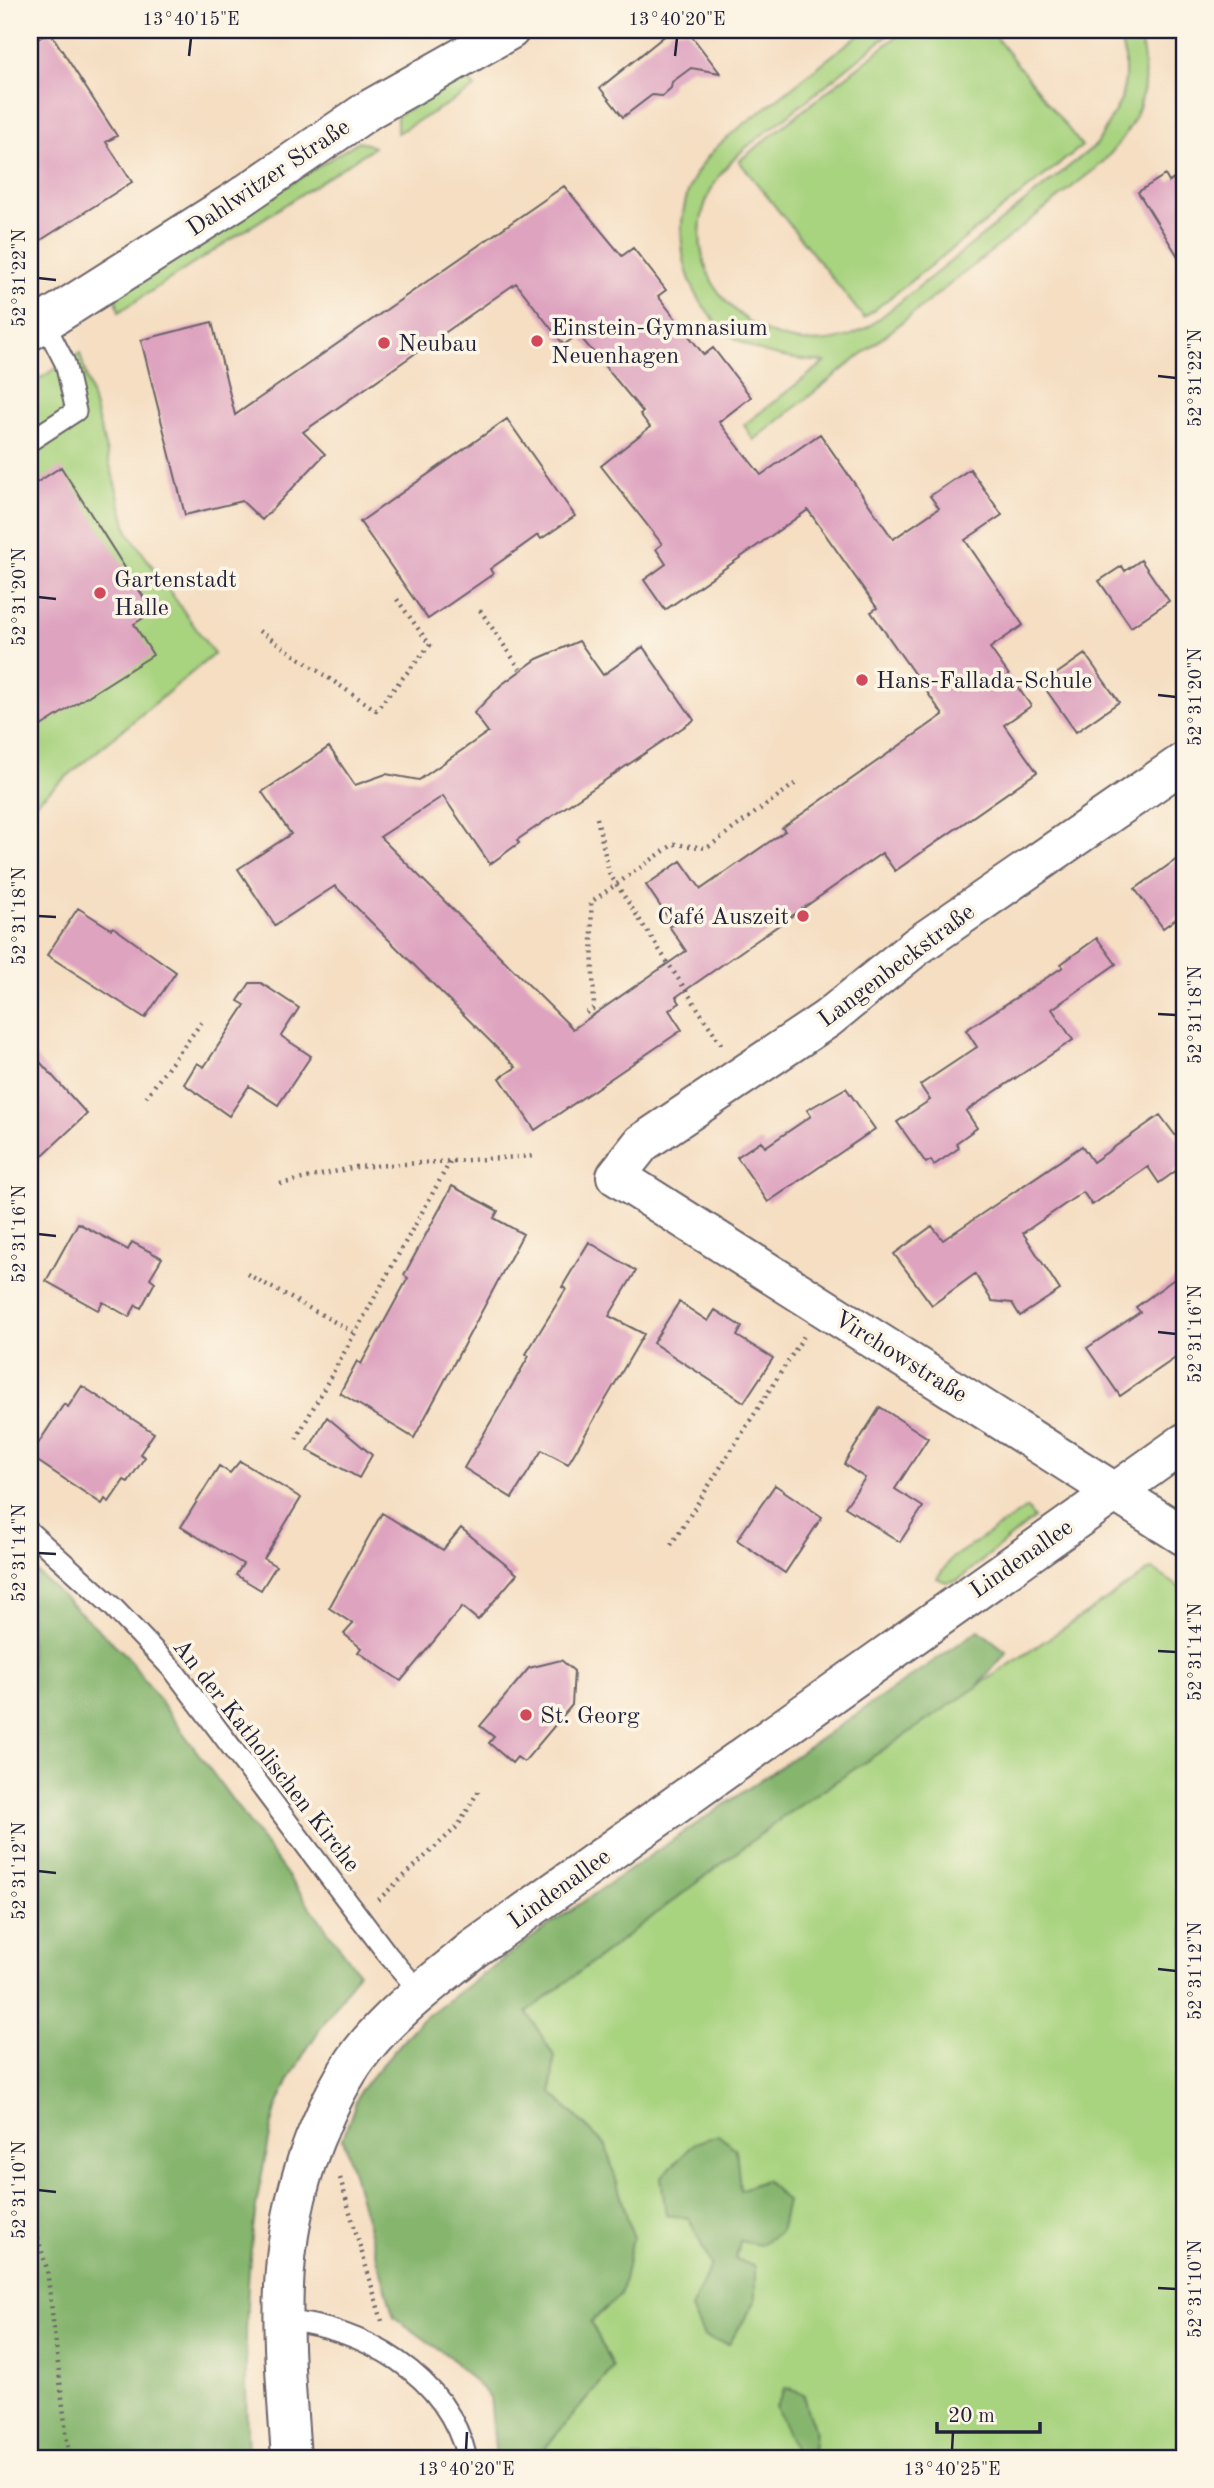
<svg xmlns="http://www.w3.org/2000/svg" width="1214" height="2488" viewBox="0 0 1214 2488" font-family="'Old Standard TT',serif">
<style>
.green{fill:#a8d37f;stroke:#657a5d;stroke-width:2;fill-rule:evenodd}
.forest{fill:#86b56e;stroke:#546c54;stroke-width:2}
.building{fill:#dea3bf}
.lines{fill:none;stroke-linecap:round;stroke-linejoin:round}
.service-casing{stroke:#6c646a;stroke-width:23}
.minor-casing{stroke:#6c646a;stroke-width:42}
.tertiary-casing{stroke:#6c646a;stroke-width:42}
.path{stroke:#6c646a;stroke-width:4.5;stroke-dasharray:2 5;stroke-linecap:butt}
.service{stroke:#fff;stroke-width:19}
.minor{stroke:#fff;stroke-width:38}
.tertiary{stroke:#fff;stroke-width:38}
.ticks{fill:none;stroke:#22223b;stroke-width:2.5}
.poi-dot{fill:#d1495b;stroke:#fcf5e5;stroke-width:2.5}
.labels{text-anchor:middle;stroke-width:7;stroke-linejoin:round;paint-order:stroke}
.street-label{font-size:24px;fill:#22223b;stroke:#fcf5e5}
.poi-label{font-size:24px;fill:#22223b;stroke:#fcf5e5;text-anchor:start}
.neatline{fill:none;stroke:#22223b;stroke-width:2.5}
.ticks-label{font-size:18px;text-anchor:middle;fill:#22223b}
</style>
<rect width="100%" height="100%" fill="#fcf5e5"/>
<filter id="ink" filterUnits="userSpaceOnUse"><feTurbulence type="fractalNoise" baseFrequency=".0143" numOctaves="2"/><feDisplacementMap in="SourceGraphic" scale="14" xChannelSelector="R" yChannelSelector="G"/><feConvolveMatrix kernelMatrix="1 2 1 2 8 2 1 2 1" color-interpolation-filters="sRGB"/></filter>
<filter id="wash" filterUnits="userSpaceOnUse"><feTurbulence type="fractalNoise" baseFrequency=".00686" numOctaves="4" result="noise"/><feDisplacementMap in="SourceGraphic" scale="28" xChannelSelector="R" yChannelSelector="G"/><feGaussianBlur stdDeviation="1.57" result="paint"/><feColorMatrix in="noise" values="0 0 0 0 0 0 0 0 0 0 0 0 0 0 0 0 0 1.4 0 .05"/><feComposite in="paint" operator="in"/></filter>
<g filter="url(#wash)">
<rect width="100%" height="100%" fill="#f5dec2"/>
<!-- green -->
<path class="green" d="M865,30H894C858,59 822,88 786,117C760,137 729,156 713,186C661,282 778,381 870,326L1097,144L1121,100L1125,80V58L1117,30H1138C1154,87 1141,122 1101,164L754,440L744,425L825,362C771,359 729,349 699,299C672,252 676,189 714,150C732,131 756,116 777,99C806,76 835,53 865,30Z
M905,30H990L1082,146L864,318L739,161Z
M466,76L475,88L397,133V116Z
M359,141L374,147L119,312L115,294Z
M80,353L128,532L214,654L35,803L30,800V385Z
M1027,1508L1034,1518L958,1580L946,1582L937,1578L952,1558Z
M1152,1569L1184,1590V2458H814C811,2448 816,2439 814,2429C810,2416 804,2408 804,2394L794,2444L798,2458H548L545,2448L613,2368L591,2322L621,2294L606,2146L551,2092L554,2056L526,2012L787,1814ZM736,2149C739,2186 743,2223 736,2259L711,2265L689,2218Z"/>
<!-- forest -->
<path class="forest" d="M30,1566L127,1656L358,1972C331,2015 297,2057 278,2104C272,2119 270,2136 267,2151C243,2250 244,2357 248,2458H30Z
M979,1630L1007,1652L977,1687L787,1814L527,2012L554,2056L551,2092L606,2146L633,2237L621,2294L591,2322L613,2368L545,2448L548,2458H496L490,2397L451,2358L394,2317L343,2138L360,2091L420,2021L549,1925Z
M718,2135L736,2149L740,2190L765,2180L787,2201L780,2232L760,2245L740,2241L736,2259L755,2267V2302L729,2344L704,2337L691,2309L711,2265L689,2218L666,2215L661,2177L695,2143Z
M785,2388L804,2394C804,2407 810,2416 814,2429C816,2439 811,2448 814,2458H798L776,2407Z"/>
<g id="blocks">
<!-- building -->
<path class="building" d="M672,30H687L720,73L691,68L672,82L671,88L662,96L652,95L623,117L600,88Z
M50,32L117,136L106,142L132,182L30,247V44Z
M1184,172V266L1138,192L1165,175L1169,182Z
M564,186L622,256L633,248L666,290L658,296L704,355L713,348L751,397L719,422L761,475L820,434L893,539L939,508L930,496L970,469L1002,515L965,540L1023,625L990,648L1031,706L1004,725L1037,772L895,871L882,853L676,997L680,1003L669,1010L682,1030L535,1130L500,1078L516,1067L335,886L275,925L238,869L291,834L262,792L329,747L355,785L386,774L419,780L488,732L474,713L501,685L537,659L579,641L603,675L643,647L694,720L517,840L519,843L490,864L443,796L380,837L573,1029L686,951L669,926L673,925L646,885L681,861L701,889L785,831L782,828L943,715L871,612L877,608L808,510L665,610L644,580L666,564L656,549L662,544L601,466L650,427L640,414L643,412L578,334L564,345L516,283L303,432L325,454L262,520L242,501L185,515L141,340L212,322L235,415Z
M507,419L575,516L541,539L538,535L490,569L493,574L428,619L360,522Z
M61,467L153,612L134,624L153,655L30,733V487Z
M1141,560L1169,601L1131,627L1099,581L1122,566L1125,571Z
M1085,654L1119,702L1076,732L1042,684Z
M1184,854V913L1163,928L1135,889Z
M78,908L111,929L113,927L176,972L145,1018L47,955Z
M1097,938L1116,964L1052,1009L1073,1040L966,1111L977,1128L956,1143L959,1148L934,1165L931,1160L926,1163L897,1122L930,1100L920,1085L977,1047L966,1030L1063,967L1061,964Z
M250,983H261L299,1008L281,1036L311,1056L278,1105L249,1086L229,1116L184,1084L197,1063L204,1067L245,1005L238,1001Z
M30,1051L87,1114L30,1167Z
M846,1088L875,1129L768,1202L737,1157L761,1141L765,1147L811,1116L807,1110Z
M1160,1115L1184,1147V1165L1159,1183L1148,1167L1092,1205L1083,1192L1023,1233L1060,1290L1020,1316L1012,1303L992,1301L975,1274L932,1305L894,1254L932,1226L943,1240L1082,1146L1093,1162Z
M452,1186L498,1211L494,1218L523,1234L414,1438L340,1393L357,1361L361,1364L408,1278L404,1275Z
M78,1223L128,1250L132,1242L162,1258L150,1278L155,1282L141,1308L136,1305L129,1317L103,1302L98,1310L46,1281Z
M589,1242L636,1271L609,1316L644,1334L568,1464L542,1450L512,1498L464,1468L529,1356L526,1354L566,1289L562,1287Z
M1184,1272V1352L1120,1396L1087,1348L1140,1312L1136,1307Z
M679,1302L708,1321L715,1310L742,1327L737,1336L773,1358L744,1402L653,1343Z
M82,1386L154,1433L140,1454L145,1457L128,1482L124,1480L109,1502L105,1499L102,1504L30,1456L64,1404L68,1407Z
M880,1407L928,1438L895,1489L923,1507L900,1542L845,1507L865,1478L844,1464Z
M327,1417L372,1455L359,1478L308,1450Z
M240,1461L301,1498L264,1559L276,1566L261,1590L236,1575L243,1564L181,1527L219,1466L230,1473Z
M775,1485L822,1517L785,1573L737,1540Z
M382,1513L443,1550L461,1528L517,1574L478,1620L462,1607L401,1681L358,1652L361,1648L344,1634L353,1624L329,1608Z
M561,1660L574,1671L572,1705L524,1762L517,1757L512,1763L489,1743L494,1737L480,1726L529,1668Z"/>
</g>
</g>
<g filter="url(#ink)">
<use href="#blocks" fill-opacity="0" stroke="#6c646a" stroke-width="2"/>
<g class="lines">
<defs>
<path id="service" d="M30,441L76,411L65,363L44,322
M30,1532L113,1607L174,1671L388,1955L421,1993
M282,2320C364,2329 446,2373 467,2458"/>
<path id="minor" d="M30,331L240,198L370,109L510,30
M1184,762L917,946L827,1019L642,1143L616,1176L1184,1536"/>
<path id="tertiary" d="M291,2458C283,2337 270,2240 321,2124C333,2096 346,2070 366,2046C395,2010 436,1980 472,1950L1184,1443"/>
</defs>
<!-- service casing -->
<use href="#service" class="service-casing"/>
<!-- minor casing -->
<use href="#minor" class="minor-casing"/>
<!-- tertiary casing -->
<use href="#tertiary" class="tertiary-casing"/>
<!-- path -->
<path class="path" d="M480,610L520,669
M259,631L376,710L430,645L396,598
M597,818L609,873L723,1047
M586,1013L594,1008L591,902L674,844L707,848L796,783
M146,1097L204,1019
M280,1184L356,1167L534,1156
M247,1274L353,1332
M296,1439L451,1160
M671,1545L804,1336
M378,1900L458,1826L479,1790
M340,2178L382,2321
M30,2211L47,2269L69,2458"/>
<!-- service -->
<use href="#service" class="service"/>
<!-- minor -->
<use href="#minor" class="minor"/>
<!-- tertiary -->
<use href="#tertiary" class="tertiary"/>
</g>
</g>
<!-- ticks -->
<path class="ticks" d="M189,56L191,38M675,56L677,38M38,278L56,280M1158,376L1176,378M38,597L56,599M1158,695L1176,697M38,916L56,917M1158,1014L1176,1015M38,1234L56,1236M1158,1332L1176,1334M38,1553L56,1554M1158,1651L1176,1652M38,1871L56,1873M1158,1969L1176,1971M38,2190L56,2192M1158,2288L1176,2289M466,2450L467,2432M952,2450L953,2432"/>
<!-- markers -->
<g class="poi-dot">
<circle cx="537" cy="341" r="7"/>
<circle cx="384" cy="343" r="7"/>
<circle cx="100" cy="593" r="7"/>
<circle cx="862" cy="680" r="7"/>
<circle cx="803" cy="916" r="7"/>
<circle cx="526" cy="1715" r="7"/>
</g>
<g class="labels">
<!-- street labels -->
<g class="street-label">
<text transform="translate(268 177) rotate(-34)" y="8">Dahlwitzer Straße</text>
<text transform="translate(896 965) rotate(-37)" y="8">Langenbeckstraße</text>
<text transform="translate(901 1356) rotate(32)" y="8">Virchowstraße</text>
<text transform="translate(1021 1558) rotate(-35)" y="8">Lindenallee</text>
<text transform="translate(267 1755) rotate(52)" y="8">An der Katholischen Kirche</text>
<text transform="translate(559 1888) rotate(-36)" y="8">Lindenallee</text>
</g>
<!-- poi labels -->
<g class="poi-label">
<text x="551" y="335">Einstein-Gymnasium<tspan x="551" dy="28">Neuenhagen</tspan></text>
<text x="398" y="351">Neubau</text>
<text x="114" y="587">Gartenstadt<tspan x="114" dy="28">Halle</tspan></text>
<text x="876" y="688">Hans-Fallada-Schule</text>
<text x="789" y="924" text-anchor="end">Café Auszeit</text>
<text x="540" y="1723">St. Georg</text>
</g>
</g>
<!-- margin -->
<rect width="1214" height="2488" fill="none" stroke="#fcf5e5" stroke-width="77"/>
<!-- scale -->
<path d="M937 2422v10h103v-10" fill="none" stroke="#22223b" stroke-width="3.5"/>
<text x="948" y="2422" font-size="21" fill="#22223b" stroke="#fcf5e5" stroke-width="5" paint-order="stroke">20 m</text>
<rect x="38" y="38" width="1138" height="2412" class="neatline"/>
<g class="ticks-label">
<text x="191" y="25">13°40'15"E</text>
<text x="677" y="25">13°40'20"E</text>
<text transform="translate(19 278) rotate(-90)" y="6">52°31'22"N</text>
<text transform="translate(1195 378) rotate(-90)" y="6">52°31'22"N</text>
<text transform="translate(19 597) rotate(-90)" y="6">52°31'20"N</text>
<text transform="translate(1195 697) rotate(-90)" y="6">52°31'20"N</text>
<text transform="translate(19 916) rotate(-90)" y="6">52°31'18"N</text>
<text transform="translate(1195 1015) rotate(-90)" y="6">52°31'18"N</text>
<text transform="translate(19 1234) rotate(-90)" y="6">52°31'16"N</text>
<text transform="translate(1195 1334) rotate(-90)" y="6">52°31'16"N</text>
<text transform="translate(19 1553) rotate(-90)" y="6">52°31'14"N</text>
<text transform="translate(1195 1652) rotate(-90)" y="6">52°31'14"N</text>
<text transform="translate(19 1871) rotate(-90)" y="6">52°31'12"N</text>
<text transform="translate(1195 1971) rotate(-90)" y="6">52°31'12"N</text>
<text transform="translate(19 2190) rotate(-90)" y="6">52°31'10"N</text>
<text transform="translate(1195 2289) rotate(-90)" y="6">52°31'10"N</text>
<text x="466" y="2475">13°40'20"E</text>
<text x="952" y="2475">13°40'25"E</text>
</g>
</svg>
